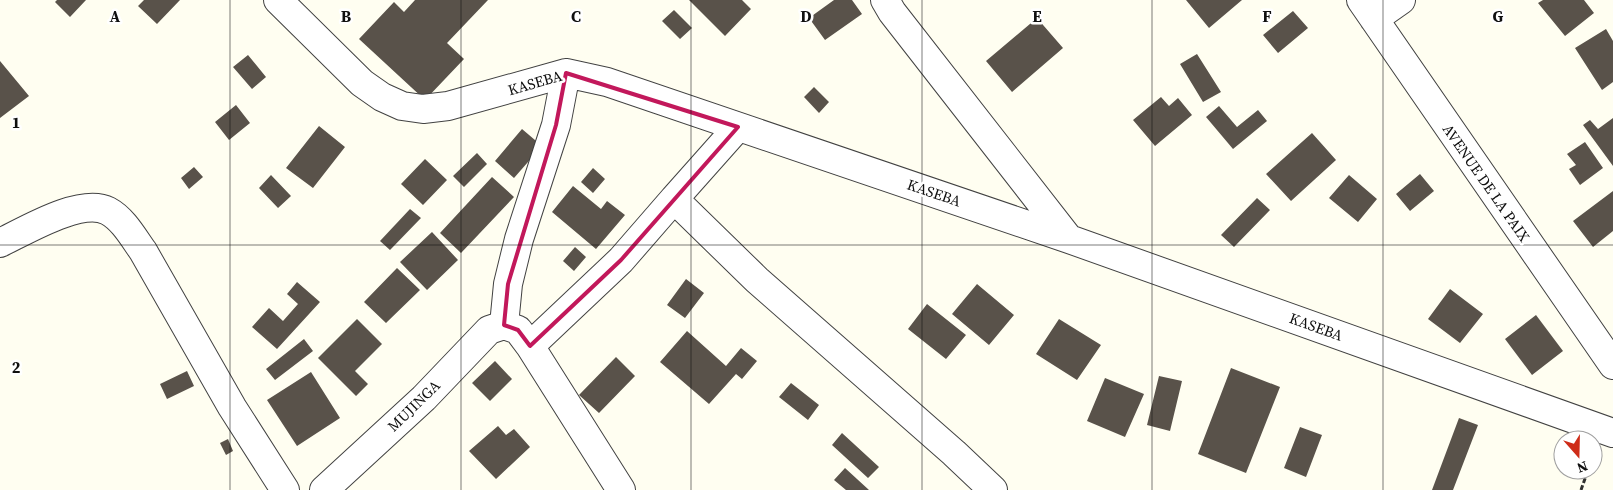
<svg xmlns="http://www.w3.org/2000/svg" width="1613" height="490" viewBox="0 0 1613 490" font-family="'Source Serif 4',serif">
<style>
.building{fill:#59524a}
.lines{fill:none;stroke-linecap:round;stroke-linejoin:round}
.minor-casing{stroke:#424242;stroke-width:30}
.path{stroke:#313131;stroke-width:3;stroke-dasharray:5 2.5;stroke-linecap:butt}
.minor{stroke:#fff;stroke-width:28}
.marked{fill:none;stroke:#c2185b;stroke-width:4;stroke-linejoin:round}
.grid{fill:none;stroke:#0f0f0f;stroke-width:1;stroke-opacity:0.55}
.labels{text-anchor:middle;stroke-width:5;stroke-linejoin:round;paint-order:stroke}
.street-label{font-size:15px;fill:#0f0f0f;stroke:#fff}
.grid-label{font-size:16px;text-anchor:middle;font-weight:bold;fill:#0f0f0f;stroke:#fff;stroke-width:5;stroke-linejoin:round;paint-order:stroke}
</style>
<rect width="100%" height="100%" fill="#fffef1"/>
<!-- building -->
<path class="building" d="M57,0H86L70,17L55,2Z
M144,0H180L157,24L138,6Z
M415,0H488L447,43L464,59L425,100L359,39L394,2L404,12Z
M689,0H742L751,9L725,36Z
M834,0H852L862,14L825,40L809,18Z
M1186,0H1242L1209,28Z
M1543,0H1584L1594,13L1565,36L1538,3Z
M674,10L692,28L680,39L662,21Z
M1293,11L1308,28L1278,53L1263,35Z
M1037,18L1063,48L1012,92L986,61Z
M1606,29L1613,41V82L1602,90L1575,48Z
M1197,54L1221,92L1203,102L1180,64Z
M248,55L266,77L252,89L233,67Z
M0,61L29,96L0,118Z
M814,87L829,102L819,113L804,97Z
M1161,97L1169,106L1178,98L1192,115L1155,146L1133,120Z
M236,105L250,123L229,140L215,122Z
M1219,106L1237,127L1258,110L1267,121L1233,149L1206,117Z
M1613,118V166L1583,125L1590,120L1598,129Z
M319,126L345,147L313,188L286,168Z
M522,129L542,146L514,178L495,161Z
M1312,133L1336,160L1291,201L1266,174Z
M1585,142L1603,168L1580,185L1569,169L1576,165L1567,154Z
M477,153L487,164L464,187L453,176Z
M425,159L447,180L423,205L401,184Z
M194,167L203,177L189,189L181,178Z
M593,168L605,179L593,193L581,182Z
M1420,174L1434,191L1410,211L1396,194Z
M271,175L291,196L278,208L259,188Z
M1349,175L1377,199L1358,222L1329,198Z
M492,177L514,197L461,253L440,233Z
M573,186L601,209L607,201L625,215L596,249L552,212Z
M1613,191V231L1593,247L1573,221Z
M1257,198L1270,210L1234,247L1221,235Z
M410,209L421,218L390,250L380,241Z
M432,232L458,260L427,290L400,262Z
M575,247L586,257L574,271L563,261Z
M397,268L420,290L386,323L364,302Z
M686,279L704,293L685,318L667,305Z
M297,282L320,302L277,349L252,327L269,308L283,321L298,304L287,294Z
M977,284L1014,315L989,345L952,314Z
M1450,289L1483,314L1460,343L1428,319Z
M927,304L966,335L946,359L908,329Z
M1536,315L1563,351L1532,375L1505,339Z
M357,319L382,344L355,371L368,384L356,396L318,358Z
M1059,319L1101,345L1077,380L1036,354Z
M687,331L726,366L741,348L757,361L742,379L736,374L709,404L660,362Z
M304,339L313,351L275,380L266,369Z
M616,357L635,376L599,413L579,395Z
M495,361L512,379L490,401L472,383Z
M1231,368L1280,387L1246,473L1198,454Z
M187,371L194,386L167,399L160,384Z
M311,372L340,418L297,446L267,400Z
M1159,376L1182,381L1170,431L1147,425Z
M1105,378L1144,394L1125,437L1087,421Z
M791,383L819,405L808,420L779,397Z
M1459,418L1478,425L1453,490H1432Z
M498,426L506,435L514,429L530,447L496,479L469,451Z
M1300,427L1322,435L1306,477L1284,468Z
M842,433L879,467L868,478L832,445Z
M228,439L233,451L226,455L220,443Z
M845,468L869,490H846L834,480Z"/>
<g class="lines">
<defs>
<path id="minor" d="M278,0L362,83L382,97L402,106L423,109L448,106L566,73L607,82L1069,239L1613,433
M885,0L892,12L1069,239
M1361,0L1613,365
M1374,19L1401,0
M738,127L674,199L757,280L954,453L993,490
M0,243C25,231 81,197 108,211C123,219 133,237 143,251L232,407L285,490
M504,325L508,284L519,239L556,125L566,73
M504,325L518,330L530,346L621,490
M530,346L621,260L674,199
M324,490L424,398L489,330L504,325"/>
</defs>
<!-- minor casing -->
<use href="#minor" class="minor-casing"/>
<!-- path -->
<path class="path" d="M1581,490L1588,470"/>
<!-- minor -->
<use href="#minor" class="minor"/>
</g>
<!-- marked area -->
<path class="marked" d="M566,73L738,127L621,260L530,346L518,330L504,325L508,284L556,125Z"/>
<!-- grid -->
<path class="grid" d="M230,0V490M461,0V490M691,0V490M922,0V490M1152,0V490M1383,0V490M0,245H1613"/>
<g class="labels">
<!-- street labels -->
<g class="street-label">
<text transform="translate(535 83) rotate(-16)" y="5">KASEBA</text>
<text transform="translate(1486 183) rotate(55)" y="5">AVENUE DE LA PAIX</text>
<text transform="translate(934 193) rotate(19)" y="5">KASEBA</text>
<text transform="translate(1316 327) rotate(20)" y="5">KASEBA</text>
<text transform="translate(414 406) rotate(-44)" y="5">MUJINGA</text>
</g>
</g>
<g class="grid-label">
<text x="115" y="22">A</text>
<text x="346" y="22">B</text>
<text x="576" y="22">C</text>
<text x="806" y="22">D</text>
<text x="1037" y="22">E</text>
<text x="1267" y="22">F</text>
<text x="1498" y="22">G</text>
<text x="16" y="128">1</text>
<text x="16" y="373">2</text>
</g>
<!-- north arrow -->
<g transform="translate(1578 455) rotate(160)"><circle r="24" fill="#ffffff" stroke="#9f9f9f"/>
<path d="M0-4L9 19L0 12L-9 19Z" fill="#ce2c18"/>
<text y="-8" font-size="14" font-weight="bold" text-anchor="middle" fill="#0f0f0f">N</text>
</g>
</svg>
